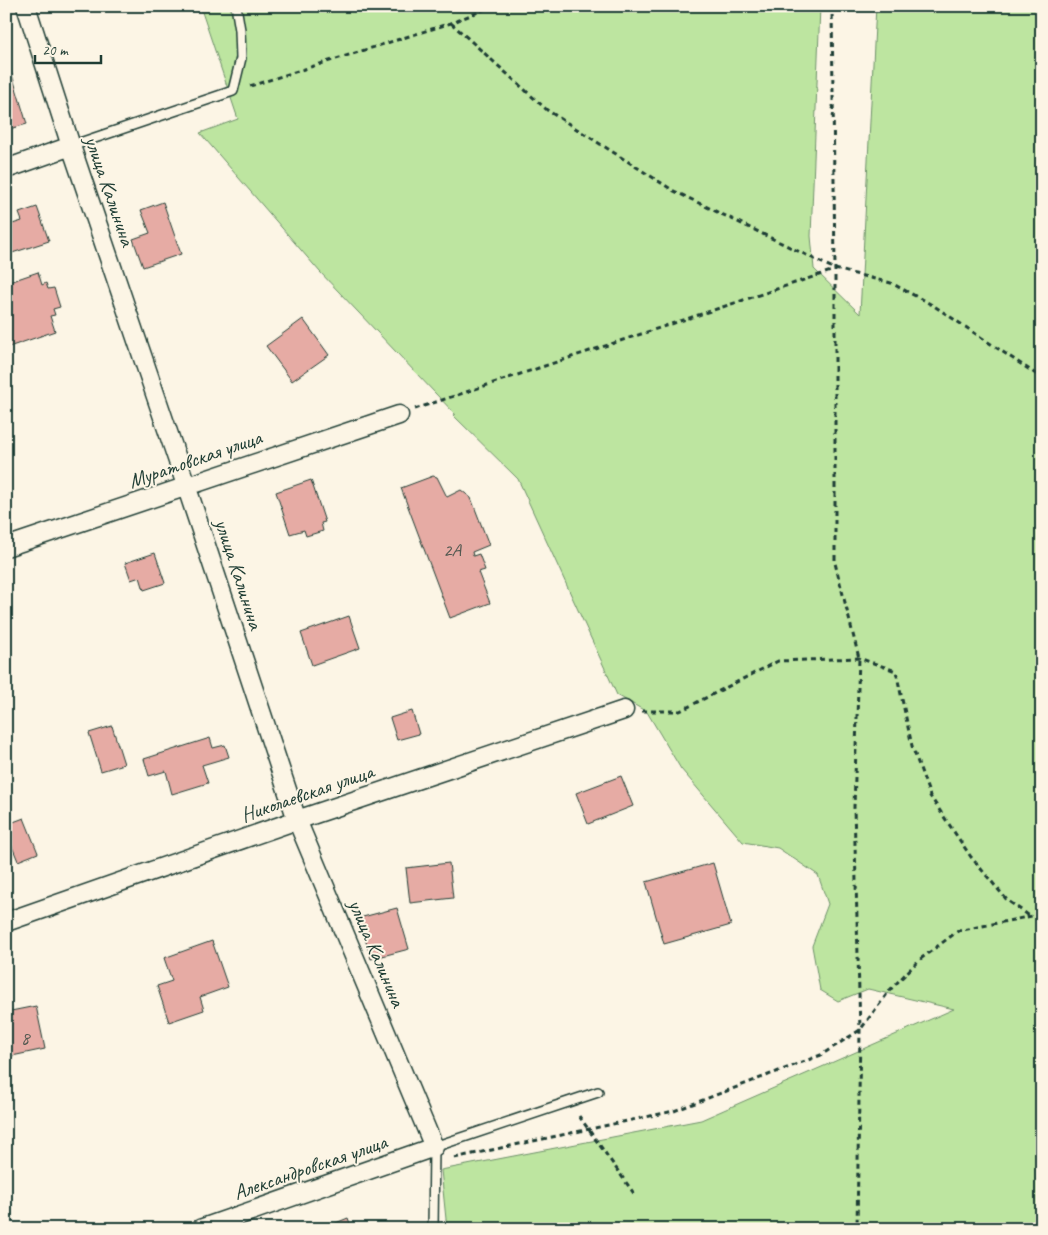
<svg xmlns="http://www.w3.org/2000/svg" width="1048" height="1235" viewBox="0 0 1048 1235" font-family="Caveat,sans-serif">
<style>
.green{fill:#bde5a0;stroke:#6e916a}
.building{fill:#e6aba4;stroke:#1f3d34}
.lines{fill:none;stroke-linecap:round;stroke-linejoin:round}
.service-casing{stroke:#1f3d34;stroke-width:12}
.minor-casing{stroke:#1f3d34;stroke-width:21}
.path{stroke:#1f3d34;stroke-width:3;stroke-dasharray:5 4;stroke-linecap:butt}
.service{stroke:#fcf5e5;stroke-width:9}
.minor{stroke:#fcf5e5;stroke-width:18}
.labels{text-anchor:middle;stroke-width:4;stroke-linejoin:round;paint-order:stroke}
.number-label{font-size:19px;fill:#515850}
.street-label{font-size:21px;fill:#1f3d34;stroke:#fcf5e5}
</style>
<rect width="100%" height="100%" fill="#fcf5e5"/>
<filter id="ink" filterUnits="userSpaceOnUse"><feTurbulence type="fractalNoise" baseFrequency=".02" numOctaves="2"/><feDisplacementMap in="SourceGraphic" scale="10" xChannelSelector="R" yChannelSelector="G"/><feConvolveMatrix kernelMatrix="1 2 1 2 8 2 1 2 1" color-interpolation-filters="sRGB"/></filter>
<g filter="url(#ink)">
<!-- green -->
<path class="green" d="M200,6H820L811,236L814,269L860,314L876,6H1042V1229H447L441,1170L701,1120L954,1009L868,989L838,1001L820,990L812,946L828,904L818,875L778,848L743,842L681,769L647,712L617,695L518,479L453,415L455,414L320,272L200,133L238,119Z"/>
<!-- building -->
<path class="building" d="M6,55L27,124L6,130Z
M163,202L181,254L143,267L133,239L150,233L141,210Z
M37,207L49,241L6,255V226L22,221L19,213Z
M38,272L42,285L46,283L48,289L54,288L60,307L53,309L55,315L50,316L55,331L6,348V283Z
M303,319L329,355L292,381L266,346Z
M433,476L437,477L447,497L461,490L471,498L489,545L472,552L473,556L479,554L485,570L478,572L490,603L450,618L401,488Z
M311,480L325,522L321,523L323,531L306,536L304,530L290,534L276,492Z
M155,553L165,583L144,590L140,577L131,580L125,563Z
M349,616L360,648L312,665L301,633Z
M412,711L419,734L397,740L390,718Z
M112,726L124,764L101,771L89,733Z
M210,738L213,748L225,745L229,757L202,765L208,783L172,794L166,771L149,776L144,759Z
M621,776L633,806L588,824L576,793Z
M24,818L38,853L18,861L11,844L6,846V819L8,824Z
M449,863L453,898L410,903L406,868Z
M713,863L731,925L664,944L646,882Z
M397,908L409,949L371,959L359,918Z
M212,941L228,987L200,997L204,1010L169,1022L157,986L172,981L164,958Z
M36,1006L45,1049L12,1056L6,1025V1012Z
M348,1218L352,1229H321Z"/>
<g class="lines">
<defs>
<path id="service" d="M71,146L233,91L241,58L240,30L236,6
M433,1229L434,1147L598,1092"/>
<path id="minor" d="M26,6L71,146L186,485L297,820L434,1147L200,1229
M6,169L71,146
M6,547L399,415
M6,922L297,820L624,710"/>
</defs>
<!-- service casing -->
<use href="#service" class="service-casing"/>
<!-- minor casing -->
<use href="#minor" class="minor-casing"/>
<!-- path -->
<path class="path" d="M832,6L835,269V563L859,658L854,807L860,1030L857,1229
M451,23L547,110L674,191L835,269L891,283L934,306L1042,378
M250,86L451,23L493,6
M415,409L834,270
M642,711H680L778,661L859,658L896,671L912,746L930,796L971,857L1007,900L1031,917
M579,1116L635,1195
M454,1158L674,1111L821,1055L860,1030L890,990L919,960L958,931L1042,914"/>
<!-- service -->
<use href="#service" class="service"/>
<!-- minor -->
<use href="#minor" class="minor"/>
</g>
</g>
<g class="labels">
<!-- number labels -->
<g class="number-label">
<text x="452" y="556">2А</text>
<text x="25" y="1044">8</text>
</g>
<!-- street labels -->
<g class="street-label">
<text transform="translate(110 191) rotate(71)" y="7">улица Калинина</text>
<text transform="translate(195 459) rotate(-19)" y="7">Муратовская улица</text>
<text transform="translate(239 574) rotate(72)" y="7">улица Калинина</text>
<text transform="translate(307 793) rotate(-19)" y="7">Николаевская улица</text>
<text transform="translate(377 953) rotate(67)" y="7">улица Калинина</text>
<text transform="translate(310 1167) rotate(-19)" y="7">Александровская улица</text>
</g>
</g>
<!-- margin -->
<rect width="1048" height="1235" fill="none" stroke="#fcf5e5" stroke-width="25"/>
<rect x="12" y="12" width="1023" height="1210" fill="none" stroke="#1f3d34" stroke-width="2" filter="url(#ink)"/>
<!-- scale -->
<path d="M35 55v8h66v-8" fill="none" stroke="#1f3d34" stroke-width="2.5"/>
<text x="42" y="55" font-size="15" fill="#1f3d34" stroke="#fcf5e5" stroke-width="4" paint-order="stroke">20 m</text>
</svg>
